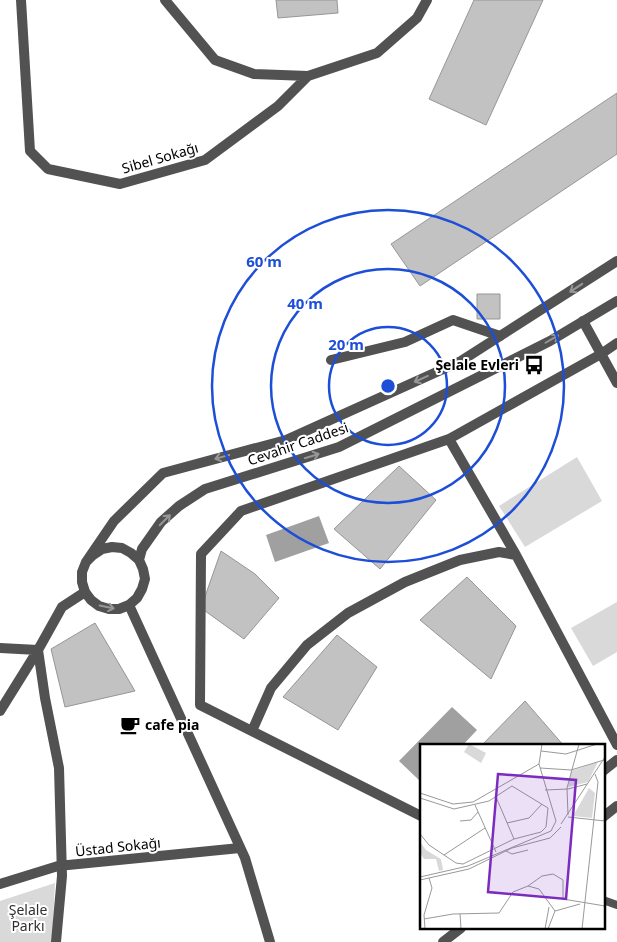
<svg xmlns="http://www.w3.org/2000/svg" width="617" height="942" viewBox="0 0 617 942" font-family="'Noto Sans',sans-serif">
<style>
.green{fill:#d9d9d9}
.water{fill:#a0a0a0}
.building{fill:#c2c2c2;stroke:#969696}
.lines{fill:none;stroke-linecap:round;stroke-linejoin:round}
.service{stroke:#525252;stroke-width:8}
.minor{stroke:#525252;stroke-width:10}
.tertiary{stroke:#525252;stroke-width:10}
.oneway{stroke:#979797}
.ring{fill:none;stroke:#1d4ed8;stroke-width:2.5}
.labels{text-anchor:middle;stroke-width:4;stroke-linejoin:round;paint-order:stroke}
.street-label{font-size:14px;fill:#000;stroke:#fff}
.poi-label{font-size:14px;font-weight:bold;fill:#000;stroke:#fff;text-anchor:end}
.park-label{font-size:14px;fill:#303030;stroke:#fff}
.inset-road{fill:none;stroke:#999;stroke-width:1}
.view{fill:#7b2cbf;fill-opacity:0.15;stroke:#7b2cbf;stroke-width:2.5}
.inset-edge{fill:none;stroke:#000;stroke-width:2.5}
.centre{fill:#1d4ed8;stroke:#fff;stroke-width:2.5}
.ring-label{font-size:15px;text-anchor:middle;font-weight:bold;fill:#1d4ed8;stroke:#fff;stroke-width:4;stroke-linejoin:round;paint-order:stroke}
</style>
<rect width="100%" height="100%" fill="#fff"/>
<!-- green -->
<path class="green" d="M577,457L602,501L525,547L499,506Z
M617,602V652L593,666L571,628Z
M55,883L52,942H0V901Z"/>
<!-- water -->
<path class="water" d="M319,516L329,543L275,562L266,535Z
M452,707L477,730L462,746H421V782L399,761Z"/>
<!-- building -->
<path class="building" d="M276,0H337L338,13L278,18Z
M474,0H543L486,125L429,99Z
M617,93V154L420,286L391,244Z
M477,294H500V319H477Z
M399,466L436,500L380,569L334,529Z
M221,551L255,574L279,598L244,639L201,608Z
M467,577L516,626L491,679L420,620Z
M95,623L135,691L65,707L51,649Z
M337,635L377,667L338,730L283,697Z
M525,701L564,746H481Z"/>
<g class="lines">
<!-- service -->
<path class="service" d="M603,900L617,905"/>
<!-- minor -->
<path class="minor" d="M21,0L30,151L48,169L120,184L205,160L278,106L308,76
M165,0L215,60L254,74L308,76L377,53L417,18L427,0
M583,321L617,383
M331,360L405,342L453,320L500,336
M449,439L516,555L617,745
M0,648L38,650
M38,650L45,698L59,768L62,876L56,942
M0,711L38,650L62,607L85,592
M252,731L271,688L307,645L348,613L405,582L460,560L499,552L516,555
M603,771L617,760
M421,816L200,705L201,554L241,511L449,439L601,354L617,343
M0,884L58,866L240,848"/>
<!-- tertiary -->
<path class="tertiary" d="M139,560L142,549L161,522L179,506L205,489L339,447L550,341L617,301
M86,562L93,555L102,549L112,547L122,548L131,553L139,560L143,569L145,579L142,589L137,598L129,605L119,609H109L99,606L91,600L85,592L82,582V572L86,562L114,521L163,473L286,440L461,361L617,261
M129,605L245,858L270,942
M603,817L617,806
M443,942L461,928"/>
</g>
<!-- one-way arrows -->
<defs><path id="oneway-shaft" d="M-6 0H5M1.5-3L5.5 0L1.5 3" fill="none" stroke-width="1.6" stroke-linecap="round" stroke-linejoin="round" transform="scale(1.25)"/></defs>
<g class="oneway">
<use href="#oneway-shaft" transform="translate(576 288) rotate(147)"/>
<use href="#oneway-shaft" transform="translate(552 339) rotate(-30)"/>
<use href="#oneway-shaft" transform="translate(421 379) rotate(156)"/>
<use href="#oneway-shaft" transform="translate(312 456) rotate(-17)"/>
<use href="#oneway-shaft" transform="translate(222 457) rotate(165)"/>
<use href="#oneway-shaft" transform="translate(165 520) rotate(-45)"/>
<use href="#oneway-shaft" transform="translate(107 607) rotate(12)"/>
</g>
<!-- distance rings -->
<g class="ring">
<circle cx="388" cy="386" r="59"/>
<circle cx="388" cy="386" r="117"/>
<circle cx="388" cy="386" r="176"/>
</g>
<!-- icons -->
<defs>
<symbol id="bus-bare" viewBox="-9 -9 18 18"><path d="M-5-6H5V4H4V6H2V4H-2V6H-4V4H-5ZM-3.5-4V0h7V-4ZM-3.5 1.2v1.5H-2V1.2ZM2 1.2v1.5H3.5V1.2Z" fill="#000" stroke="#fff" stroke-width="2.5" paint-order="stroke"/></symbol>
<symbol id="cafe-bare" viewBox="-9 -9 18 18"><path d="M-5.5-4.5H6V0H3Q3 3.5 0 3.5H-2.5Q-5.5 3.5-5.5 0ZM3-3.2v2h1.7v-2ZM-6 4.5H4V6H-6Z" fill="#000" stroke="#fff" stroke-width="2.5" paint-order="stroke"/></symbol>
</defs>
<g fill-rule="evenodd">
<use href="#bus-bare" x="520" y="351" width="28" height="28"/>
<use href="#cafe-bare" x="116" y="711" width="28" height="28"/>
</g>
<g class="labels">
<!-- street labels -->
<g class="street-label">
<text transform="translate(160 158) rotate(-16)" y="5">Sibel Sokağı</text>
<text transform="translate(298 444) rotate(-19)" y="5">Cevahir Caddesi</text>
<text transform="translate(118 847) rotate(-6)" y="5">Üstad Sokağı</text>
</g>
<!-- poi labels -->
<g class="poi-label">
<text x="519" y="370">Şelale Evleri</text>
<text x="145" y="730" text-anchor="start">cafe pia</text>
</g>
<!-- park labels -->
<g class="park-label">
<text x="28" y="915">Şelale<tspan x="28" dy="16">Parkı</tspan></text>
</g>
</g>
<!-- overview -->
<g transform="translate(420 744)">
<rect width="185" height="185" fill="#fff"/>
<path d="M49,0L66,9L61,19L44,8ZM178,18L168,38L148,43L151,27ZM169,44L175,49L172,74L153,72ZM0,98L6,106L21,115L23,126L19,127L16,115H4L0,109Z" fill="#d9d9d9"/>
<path class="inset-road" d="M121,7L146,10L177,0M120,24L151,26L184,16M125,46L148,45L167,40M0,49L33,60L53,58L119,20M76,53L94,95M0,54L34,65L69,57L92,42L128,64L126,83L121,88L94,95L43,120L36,119L9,101L0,90M55,61L76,108M148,71L147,44L159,0M148,73L185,77M40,77L51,76L58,68M87,79L109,74L122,60M141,80L185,13M86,107L92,110L108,106M24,111L65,84M0,133L48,122L131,87L136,77L119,20L122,0M0,136L49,125L92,104L130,94L141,83M108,142L122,132L133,130L143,136V155L185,162M40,170L41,185M4,175L33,170L79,169L93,148L108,142L119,145L135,167M5,185L4,171L12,144L9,134M125,185L129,163M128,185L135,167L160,160M162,185L178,38L175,30"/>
<path class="view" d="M78,30L156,36L146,155L68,148Z"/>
<rect width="185" height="185" class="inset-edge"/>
</g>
<circle cx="388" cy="386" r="8" class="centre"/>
<g class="ring-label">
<text x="264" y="267">60 m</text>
<text x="305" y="309">40 m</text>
<text x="346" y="350">20 m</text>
</g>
</svg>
